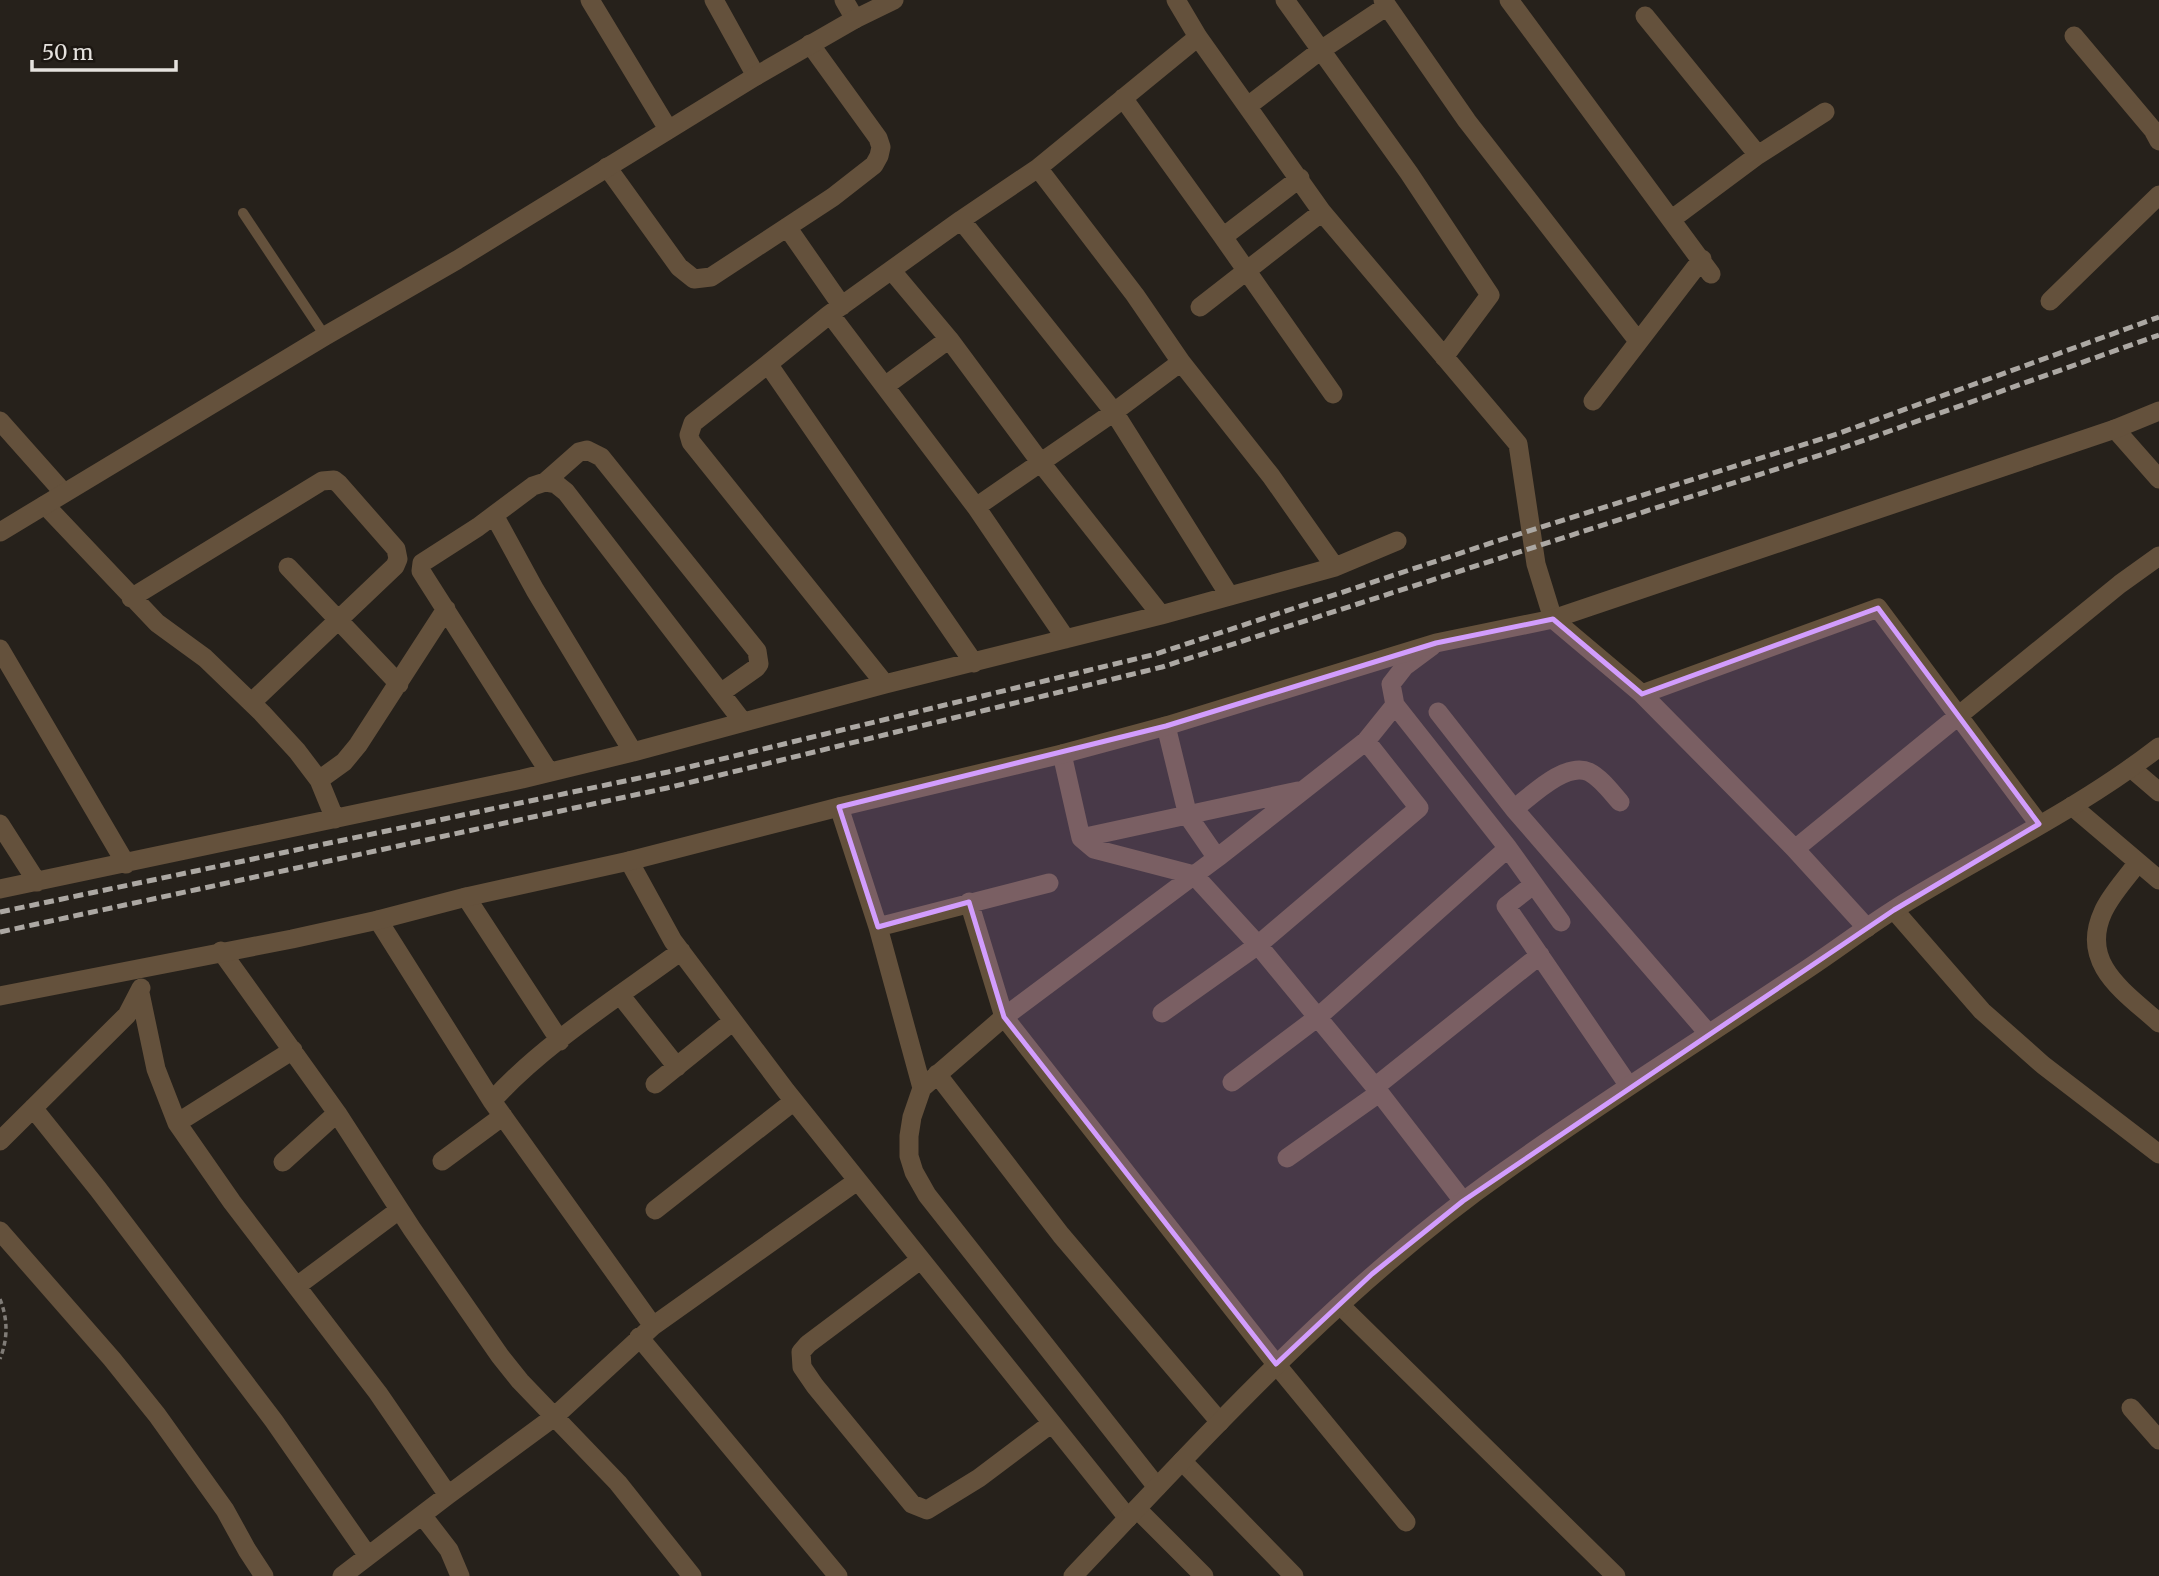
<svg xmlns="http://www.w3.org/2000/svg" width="2159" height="1576" viewBox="0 0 2159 1576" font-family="Merriweather,serif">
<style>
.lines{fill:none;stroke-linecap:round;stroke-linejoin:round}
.path{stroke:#807c77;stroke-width:3.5;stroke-dasharray:5 3.5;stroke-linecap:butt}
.service{stroke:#64513c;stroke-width:10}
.minor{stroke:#64513c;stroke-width:19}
.tertiary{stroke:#64513c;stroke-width:19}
.rail{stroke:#aca8a3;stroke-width:5;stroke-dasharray:10 5;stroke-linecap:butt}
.marked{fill:#d29dfd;fill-opacity:0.2;stroke:#d29dfd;stroke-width:5;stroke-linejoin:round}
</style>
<rect width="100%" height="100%" fill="#26211b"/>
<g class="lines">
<!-- path -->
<path class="path" d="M0,1299C8,1320 8,1338 0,1359"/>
<!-- service -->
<path class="service" d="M243,213L325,336"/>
<!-- minor -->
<path class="minor" d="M714,0L756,76
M844,0L855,19
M1176,0L1198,37L1322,212L1518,444L1536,564L1553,619L1642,694L1795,849L1867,928
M1285,0L1409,173L1490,295L1444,357
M1383,0L1467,121L1638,341
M1509,0L1711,274
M1645,16L1758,155
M2074,36L2153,130L2159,141
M1123,98L1223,237
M1248,106L1321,50L1387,6
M607,167L679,267L694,279L711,277L833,197L874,165L879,156L881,147L878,138L810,44
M1038,168L1135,295L1181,362L1271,476L1335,567
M1300,178L1223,237L1333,394
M1672,219L1758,155L1825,112
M961,220L1114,412L1229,595
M787,227L842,306
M892,271L949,339L1041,463L1161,615
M2050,301L2159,195
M1200,307L1322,212
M830,314L976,507L1066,639
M768,364L693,423L689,435L691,442L885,684
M885,386L949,339
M1593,401L1702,259
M0,421L64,493
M2115,429L2159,479
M545,482L556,484L566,492L743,722
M45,505L157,623L205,658L262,713L297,751L319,780L335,819
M976,507L1114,412L1181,362
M494,515L535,590L633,752
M288,567L399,684
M131,598L322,481L334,480L339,484L396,549L398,559L395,566L252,702
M0,649L126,864
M974,663L768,364L830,314L961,220L1038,168L1198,37
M1642,694L1878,608L2039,824
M1395,705L1508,848L1561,922
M1438,712L1514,809L1708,1033
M1166,726L1188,816L1217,858
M1062,754L1081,838L1094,849L1194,875L1258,945L1375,1087L1463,1201
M2131,768L2159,792
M549,772L426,579L421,571L422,563L478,527L533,486L545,482L579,452L587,450L601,457L757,651L759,664L756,668L722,692
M319,780L344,762L358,745L446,609
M2072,806L2159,880
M839,807L878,927L922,1088
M1514,809C1531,796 1566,761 1589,772C1601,778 1611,792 1620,802
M0,824L37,882
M1081,838L1298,791
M1795,849L2120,584L2159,556
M629,861L673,941L786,1091L1128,1518
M2138,862C2127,878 2111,894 2103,912C2079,964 2125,992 2159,1023
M1533,885L1506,906L1629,1086
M0,889L522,779L633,752L885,684L1161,615L1335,567L1397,541
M466,897L560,1041
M969,902L1004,1017L1276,1364L1406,1522
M1894,910L1982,1011L2043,1065L2159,1154
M378,920L492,1101L653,1326
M878,927L1049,883
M221,951L337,1113L412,1229L500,1356L520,1381L618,1483L692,1576
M140,993L156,1069L177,1123L232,1202L378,1393L448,1495
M621,996L677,1067
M1162,1013L1258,945L1419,808L1366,741
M937,1074L1061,1235L1220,1422
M1232,1082L1318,1017L1508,848
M655,1084L733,1021
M1375,1087L1540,955
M492,1101C542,1045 620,996 681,951
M33,1108L98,1189L274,1421L368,1556
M177,1123L293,1050
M0,1141L127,1015L141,988
M1287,1158L1379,1093
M442,1161L503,1116
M283,1162L337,1113
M655,1210L794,1101
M0,1231L112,1359L157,1415L225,1510L247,1550L264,1576
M920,1260L808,1344L801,1352L802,1367L815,1386L912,1504L927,1510L979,1478L1052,1423
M297,1286L399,1210
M1340,1305L1616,1576
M639,1337L838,1576
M2131,1408L2159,1440
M1182,1461L1294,1576
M1157,1487L927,1195L914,1172L909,1156V1136L912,1117L922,1088L1004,1017L1217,858L1366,741L1395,705L1391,684L1405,666L1432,646
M1137,1509L1204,1576
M422,1515L449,1550L460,1576
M342,1576L448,1495L554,1417L653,1326L857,1181"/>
<!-- tertiary -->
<path class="tertiary" d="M590,0L668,129
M0,532L325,336L457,260L756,76L855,19L894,0
M0,996L292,939L378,920L466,897L629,861L839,807L1062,754L1166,726L1436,643L1553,619L2115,429L2159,411
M1073,1576C1209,1433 1342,1285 1505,1171C1599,1104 1696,1043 1792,979C1827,957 1860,931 1895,909C1982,855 2078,810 2159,747"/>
<!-- rail -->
<path class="rail" d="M0,912L668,772L1156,654L1503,539L1837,434L2159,317
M0,932L667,788L1162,667L1842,448L2159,335"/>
</g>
<!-- marked area -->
<path class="marked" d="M1878,608L2039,824L1894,910L1463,1201L1372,1274L1276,1364L1004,1017L969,902L878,927L839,807L1166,726L1436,643L1553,619L1642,694Z"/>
<!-- scale -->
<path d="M32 60v10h144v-10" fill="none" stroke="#e5e2de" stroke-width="3.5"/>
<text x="42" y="60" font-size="21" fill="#e5e2de" stroke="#1c1712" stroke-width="5" paint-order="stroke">50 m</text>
</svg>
